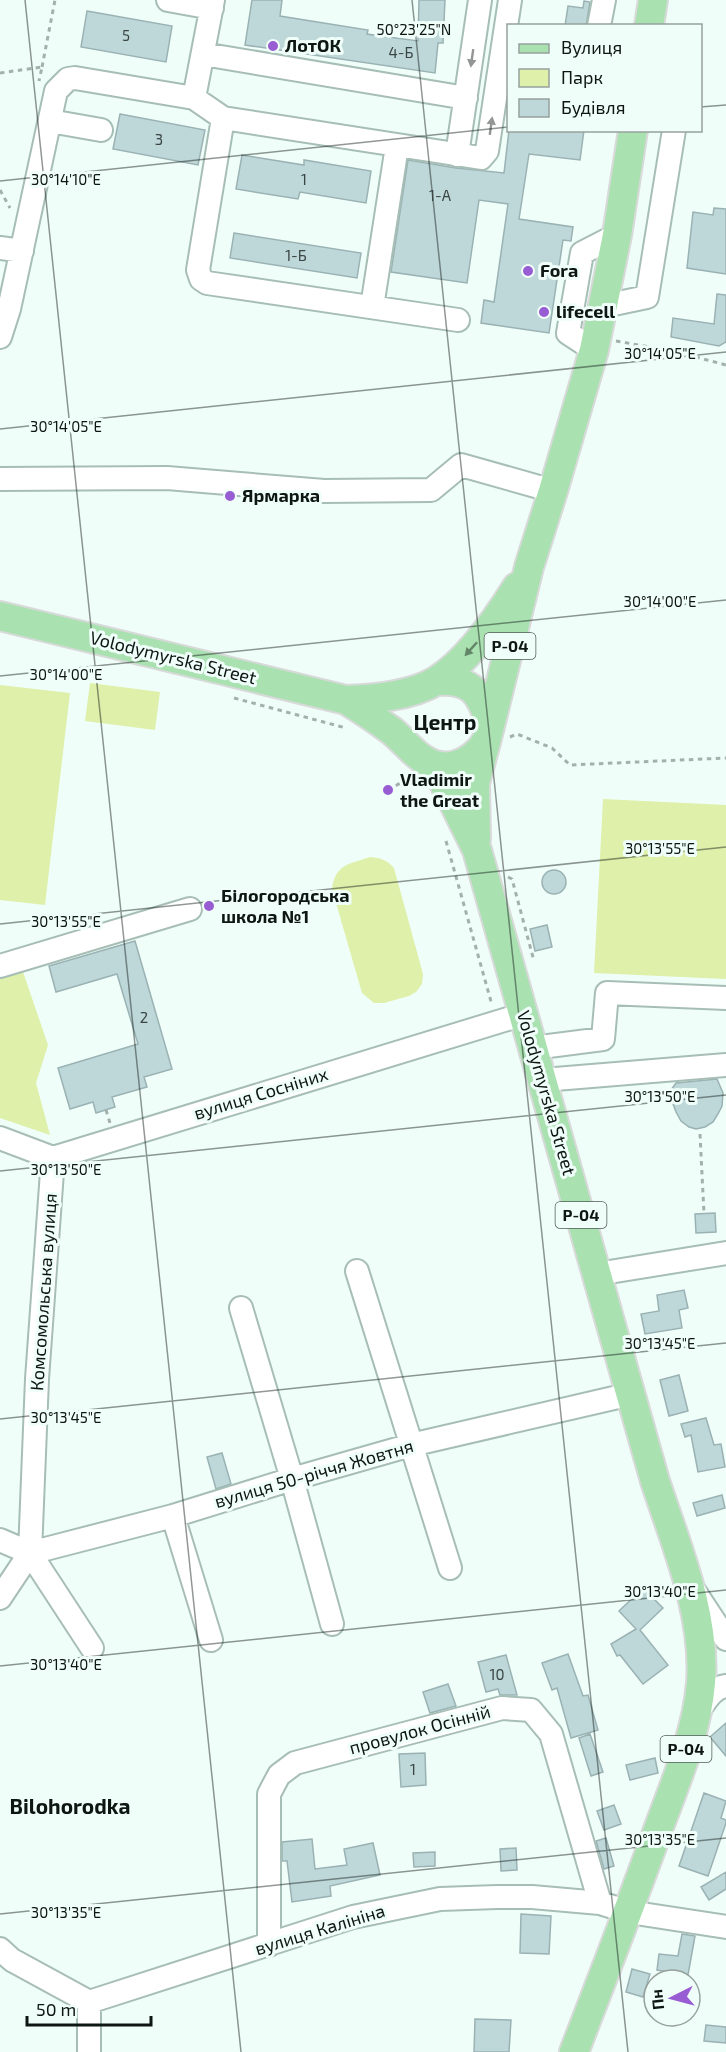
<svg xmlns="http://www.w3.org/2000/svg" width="726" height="2052" viewBox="0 0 726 2052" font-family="'Exo 2',sans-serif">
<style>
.green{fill:#def0aa}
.building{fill:#bed7d8;stroke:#9ab2b3;stroke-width:1.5}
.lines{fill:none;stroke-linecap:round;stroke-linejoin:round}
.minor-casing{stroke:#a7beb6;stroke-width:26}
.major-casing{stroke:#d8dad9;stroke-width:32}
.path{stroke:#a4b0ac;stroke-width:3;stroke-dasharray:4.5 4.5;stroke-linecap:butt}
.minor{stroke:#fff;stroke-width:22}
.major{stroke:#a9e1b0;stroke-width:28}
.oneway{fill:#939695}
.oneway2{fill:#638669}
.ticks{fill:none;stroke:#0e1613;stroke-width:1.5;stroke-opacity:0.45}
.poi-dot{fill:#985cd3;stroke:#f0fef9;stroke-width:2}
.labels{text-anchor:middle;stroke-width:6;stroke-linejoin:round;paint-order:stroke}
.number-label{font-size:15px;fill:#3a4644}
.shield{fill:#f0fef9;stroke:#525c58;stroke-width:1.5}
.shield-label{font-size:16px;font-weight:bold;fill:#0e1613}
.poi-label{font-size:18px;font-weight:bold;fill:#0e1613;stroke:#f0fef9;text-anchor:start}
.street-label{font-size:18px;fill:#0e1613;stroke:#f0fef9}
.quarter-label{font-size:21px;font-weight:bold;fill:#0e1613;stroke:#f0fef9}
.ticks-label{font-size:15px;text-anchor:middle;fill:#0e1613;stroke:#f0fef9;stroke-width:6;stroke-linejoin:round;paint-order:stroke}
</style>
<rect width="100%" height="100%" fill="#f0fef9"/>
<!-- green -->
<path class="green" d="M90,683L160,692L155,730L85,721Z
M0,685L70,693L45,905L0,900Z
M603,799L726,805V979L594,973Z
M370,857C381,858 387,860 394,868L423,974L422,984L416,992L409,996L384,1003H374L362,993L332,889C335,864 350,864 370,857Z
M22,969L48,1045L36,1083L50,1135L0,1118V976Z"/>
<!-- building -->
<path class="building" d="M252,0H282L280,16L368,30L367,34L418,41L419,0H445L443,43H438L435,73L245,45Z
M584,1L590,2L586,26H565L568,6L583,8Z
M87,11L172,26L166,62L81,47Z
M120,114L205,130L198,165L113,149Z
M509,130H584L580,160L529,154L519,219L573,227L571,241L563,240L549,333L481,323L484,300L494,302L508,204L479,200L467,283L391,272L408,160L456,168L504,173Z
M242,155L304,165V160L371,171L366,203L300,192L298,199L236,189Z
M714,208L726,209V274L687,268L693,212L713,215Z
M234,233L361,253L357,278L230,258Z
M717,294L726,295V342L719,346L671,337L673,318L714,324Z
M542 882a12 12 0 1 1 24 0a12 12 0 1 1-24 0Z
M547,925L552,947L535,951L530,929Z
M135,941L172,1069L144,1077L147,1087L112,1097L115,1107L96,1113L93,1102L70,1109L58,1068L138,1044L117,974L56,992L49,966Z
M717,1079L723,1093L722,1106L718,1114L713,1122L705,1127L696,1129L689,1127L681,1121L676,1112L672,1101L671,1090L676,1083Z
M715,1213L716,1232L696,1233L695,1214Z
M684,1290L688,1308L679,1310L682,1328L645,1334L641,1314L659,1311L657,1295Z
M679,1375L688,1411L669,1416L660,1380Z
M706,1418L714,1445L721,1444L725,1467L698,1472L691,1435L685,1437L681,1424Z
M222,1453L231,1484L216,1489L207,1457Z
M722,1495L725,1508L697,1516L693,1503Z
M643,1588L663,1608L640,1630L668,1665L643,1684L620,1655L617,1656L611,1644L636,1629L619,1611Z
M568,1654L583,1696L588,1695L598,1730L571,1738L557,1688L552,1690L542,1663Z
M506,1655L517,1695H500L498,1689L486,1692L478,1662Z
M448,1684L456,1706L430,1713L423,1692Z
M726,1723V1756L710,1737Z
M590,1734L603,1772L591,1776L579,1738Z
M425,1753L426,1785L401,1787L399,1754Z
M655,1758L658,1773L630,1780L626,1765Z
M704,1793L726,1801L721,1818L726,1820V1823L708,1876L679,1866Z
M614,1805L621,1824L604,1830L597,1811Z
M606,1838L614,1866L604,1869L596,1841Z
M312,1839L315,1869L347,1865L344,1849L373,1843L380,1875L330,1886L331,1896L292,1902L287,1861H282V1842Z
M516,1848L517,1870L501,1871L500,1849Z
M435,1852V1866L414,1867L413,1853Z
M726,1872V1889L709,1900L701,1887Z
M521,1914L551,1916L549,1954L520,1953Z
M682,1934L695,1936L688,1975L657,1970L659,1954L678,1956Z
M632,1969L650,1974L643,1997L626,1992Z
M475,2019L511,2020L509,2052H474Z
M706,2025L726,2027V2043L704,2041Z"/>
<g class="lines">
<defs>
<path id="minor" d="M168,0L212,8
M599,26L604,0
M203,54L466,98
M194,98L213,0
M223,118L198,270L201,279L207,283L458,320
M50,121L101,130
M457,155L480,0
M0,248L22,251
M604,306L647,297L674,130
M372,307L397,146
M0,337L9,309L56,91L68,79L75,78L194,98L223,118L481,158L487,151L510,0
M594,350L568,333L582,253L617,235
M0,479L167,478L324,491L431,490L461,465L553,491
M0,966L190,909
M533,1048L603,1039L607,993L726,998
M543,1080L726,1065
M0,1138L53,1158L524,1014
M357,1271L450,1568
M597,1274L726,1253
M241,1308L292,1479L332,1624
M173,1516L211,1640
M0,1540L30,1553L173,1516L292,1479L411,1445L631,1394
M30,1553L92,1648
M693,1589L726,1639
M0,1598L30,1553L37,1379L53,1158
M696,1715C704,1704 711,1688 726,1686
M269,1945V1794L279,1775L295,1763L502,1708L531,1710L551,1734L600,1903
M0,1949L12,1960L89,2002
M89,2002L353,1917L440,1899L497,1897H532L600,1903L629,1912L726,1927
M89,2052V2002"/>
<path id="major" d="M649,26L653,0
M0,616L346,700C374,699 411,696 436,681C468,661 497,619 517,587
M436,681C471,678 481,693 490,724
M346,700C362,710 377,720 392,731C403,740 412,752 423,759C446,775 472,763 486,742L529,567L553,491L594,350L617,235L633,130
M435,765L477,850L655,1481C676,1545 706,1614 701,1683C697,1732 676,1781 659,1827C632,1902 603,1977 574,2052
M476,839L475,783L486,742"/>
</defs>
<!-- minor casing -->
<use href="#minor" class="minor-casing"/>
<!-- major casing -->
<use href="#major" class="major-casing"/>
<!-- path -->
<path class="path" d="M42,67L55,0
M0,73L42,67L39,81
M0,190L10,208
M616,341L677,352L726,365
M234,698L346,728
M510,737L517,734L552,748L570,765L726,758
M388,790L411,777
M446,841L492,1005
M508,877L512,879L534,961
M106,1110L110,1123
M700,1134L704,1214"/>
<!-- minor -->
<use href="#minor" class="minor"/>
<!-- major -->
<use href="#major" class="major"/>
</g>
<!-- one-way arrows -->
<defs><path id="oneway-solid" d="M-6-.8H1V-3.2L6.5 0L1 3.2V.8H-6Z" transform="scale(1.5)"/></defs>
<g class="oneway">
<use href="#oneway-solid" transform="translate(472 58) rotate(98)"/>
<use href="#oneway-solid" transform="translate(491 126) rotate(-82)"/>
</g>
<use class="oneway2" href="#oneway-solid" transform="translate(471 649) rotate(132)"/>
<!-- ticks -->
<path class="ticks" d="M25,0L241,2052M412,0L628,2052M700,107L726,105M0,181L508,127M0,429L726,352M0,676L726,600M0,924L726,847M0,1171L726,1095M0,1419L726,1343M0,1666L726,1590M0,1914L726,1838"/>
<!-- markers -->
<g class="poi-dot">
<circle cx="273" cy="46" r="6"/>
<circle cx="528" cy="271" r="6"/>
<circle cx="544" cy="312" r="6"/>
<circle cx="230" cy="496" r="6"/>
<circle cx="388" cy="790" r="6"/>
<circle cx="209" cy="906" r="6"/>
</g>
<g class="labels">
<!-- number labels -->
<g class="number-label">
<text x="126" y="41">5</text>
<text x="401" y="58">4-Б</text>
<text x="159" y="145">3</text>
<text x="304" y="185">1</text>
<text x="440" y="201">1-А</text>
<text x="296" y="261">1-Б</text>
<text x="144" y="1023">2</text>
<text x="497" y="1680">10</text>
<text x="413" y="1775">1</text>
</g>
<!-- shield labels -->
<g class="shield">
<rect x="484.5" y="633" width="51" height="26" rx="4.5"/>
<rect x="555.5" y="1202" width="51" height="26" rx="4.5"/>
<rect x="660.5" y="1736" width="51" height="26" rx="4.5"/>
</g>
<g class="shield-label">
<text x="510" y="652">Р-04</text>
<text x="581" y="1221">Р-04</text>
<text x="686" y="1755">Р-04</text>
</g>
<!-- poi labels -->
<g class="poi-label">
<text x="285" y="52">ЛотОК</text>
<text x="540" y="277">Fora</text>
<text x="556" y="318">lifecell</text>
<text x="242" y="502">Ярмарка</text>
<text x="400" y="786">Vladimir<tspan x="400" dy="21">the Great</tspan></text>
<text x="221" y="902">Білогородська<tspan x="221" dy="21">школа №1</tspan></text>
</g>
<!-- street labels -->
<g class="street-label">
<text transform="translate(173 658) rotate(14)" y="6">Volodymyrska Street</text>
<text transform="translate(546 1093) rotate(74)" y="6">Volodymyrska Street</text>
<text transform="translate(261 1094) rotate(-17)" y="6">вулиця Сосніних</text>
<text transform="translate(44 1292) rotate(-86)" y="6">Комсомольська вулиця</text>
<text transform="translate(314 1474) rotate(-16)" y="6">вулиця 50-річчя Жовтня</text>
<text transform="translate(420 1730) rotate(-15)" y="6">провулок Осінній</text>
<text transform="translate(320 1930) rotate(-17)" y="6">вулиця Калініна</text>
</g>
<!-- quarter labels -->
<g class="quarter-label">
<text x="445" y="730">Центр</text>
<text x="70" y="1814">Bilohorodka</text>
</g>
</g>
<g class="ticks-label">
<text x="414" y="35">50°23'25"N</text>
<text x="66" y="185">30°14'10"E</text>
<text x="660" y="359">30°14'05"E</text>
<text x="66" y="432">30°14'05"E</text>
<text x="660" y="607">30°14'00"E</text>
<text x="66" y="680">30°14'00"E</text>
<text x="660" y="854">30°13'55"E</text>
<text x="66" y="927">30°13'55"E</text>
<text x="660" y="1102">30°13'50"E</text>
<text x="66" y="1175">30°13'50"E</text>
<text x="660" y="1349">30°13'45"E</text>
<text x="66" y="1423">30°13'45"E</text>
<text x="660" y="1597">30°13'40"E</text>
<text x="66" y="1670">30°13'40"E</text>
<text x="660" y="1845">30°13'35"E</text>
<text x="66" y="1918">30°13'35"E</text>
</g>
<!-- legend -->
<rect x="507" y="24" width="195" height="108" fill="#f0fef9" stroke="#96a19d" stroke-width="1.5"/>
<rect x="519" y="44" width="30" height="9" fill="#a9e1b0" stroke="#96a19d" stroke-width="1.5"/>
<text x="561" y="54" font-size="18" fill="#0e1613">Вулиця</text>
<rect x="519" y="69" width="30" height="18" fill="#def0aa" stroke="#96a19d" stroke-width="1.5"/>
<text x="561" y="84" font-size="18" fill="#0e1613">Парк</text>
<rect x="519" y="99" width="30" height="18" fill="#bed7d8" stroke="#96a19d" stroke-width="1.5"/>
<text x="561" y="114" font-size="18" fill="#0e1613">Будівля</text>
<!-- north arrow -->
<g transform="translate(672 1998) rotate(264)"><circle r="28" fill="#f0fef9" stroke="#96a19d" stroke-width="1.5"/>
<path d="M0-4.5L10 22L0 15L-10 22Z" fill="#985cd3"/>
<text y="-9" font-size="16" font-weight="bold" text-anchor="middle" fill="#0e1613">Пн</text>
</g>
<!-- scale -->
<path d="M27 2016v9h124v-9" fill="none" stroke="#0e1613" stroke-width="3"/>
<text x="36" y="2016" font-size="18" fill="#0e1613" stroke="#f0fef9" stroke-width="4.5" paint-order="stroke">50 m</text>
</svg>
